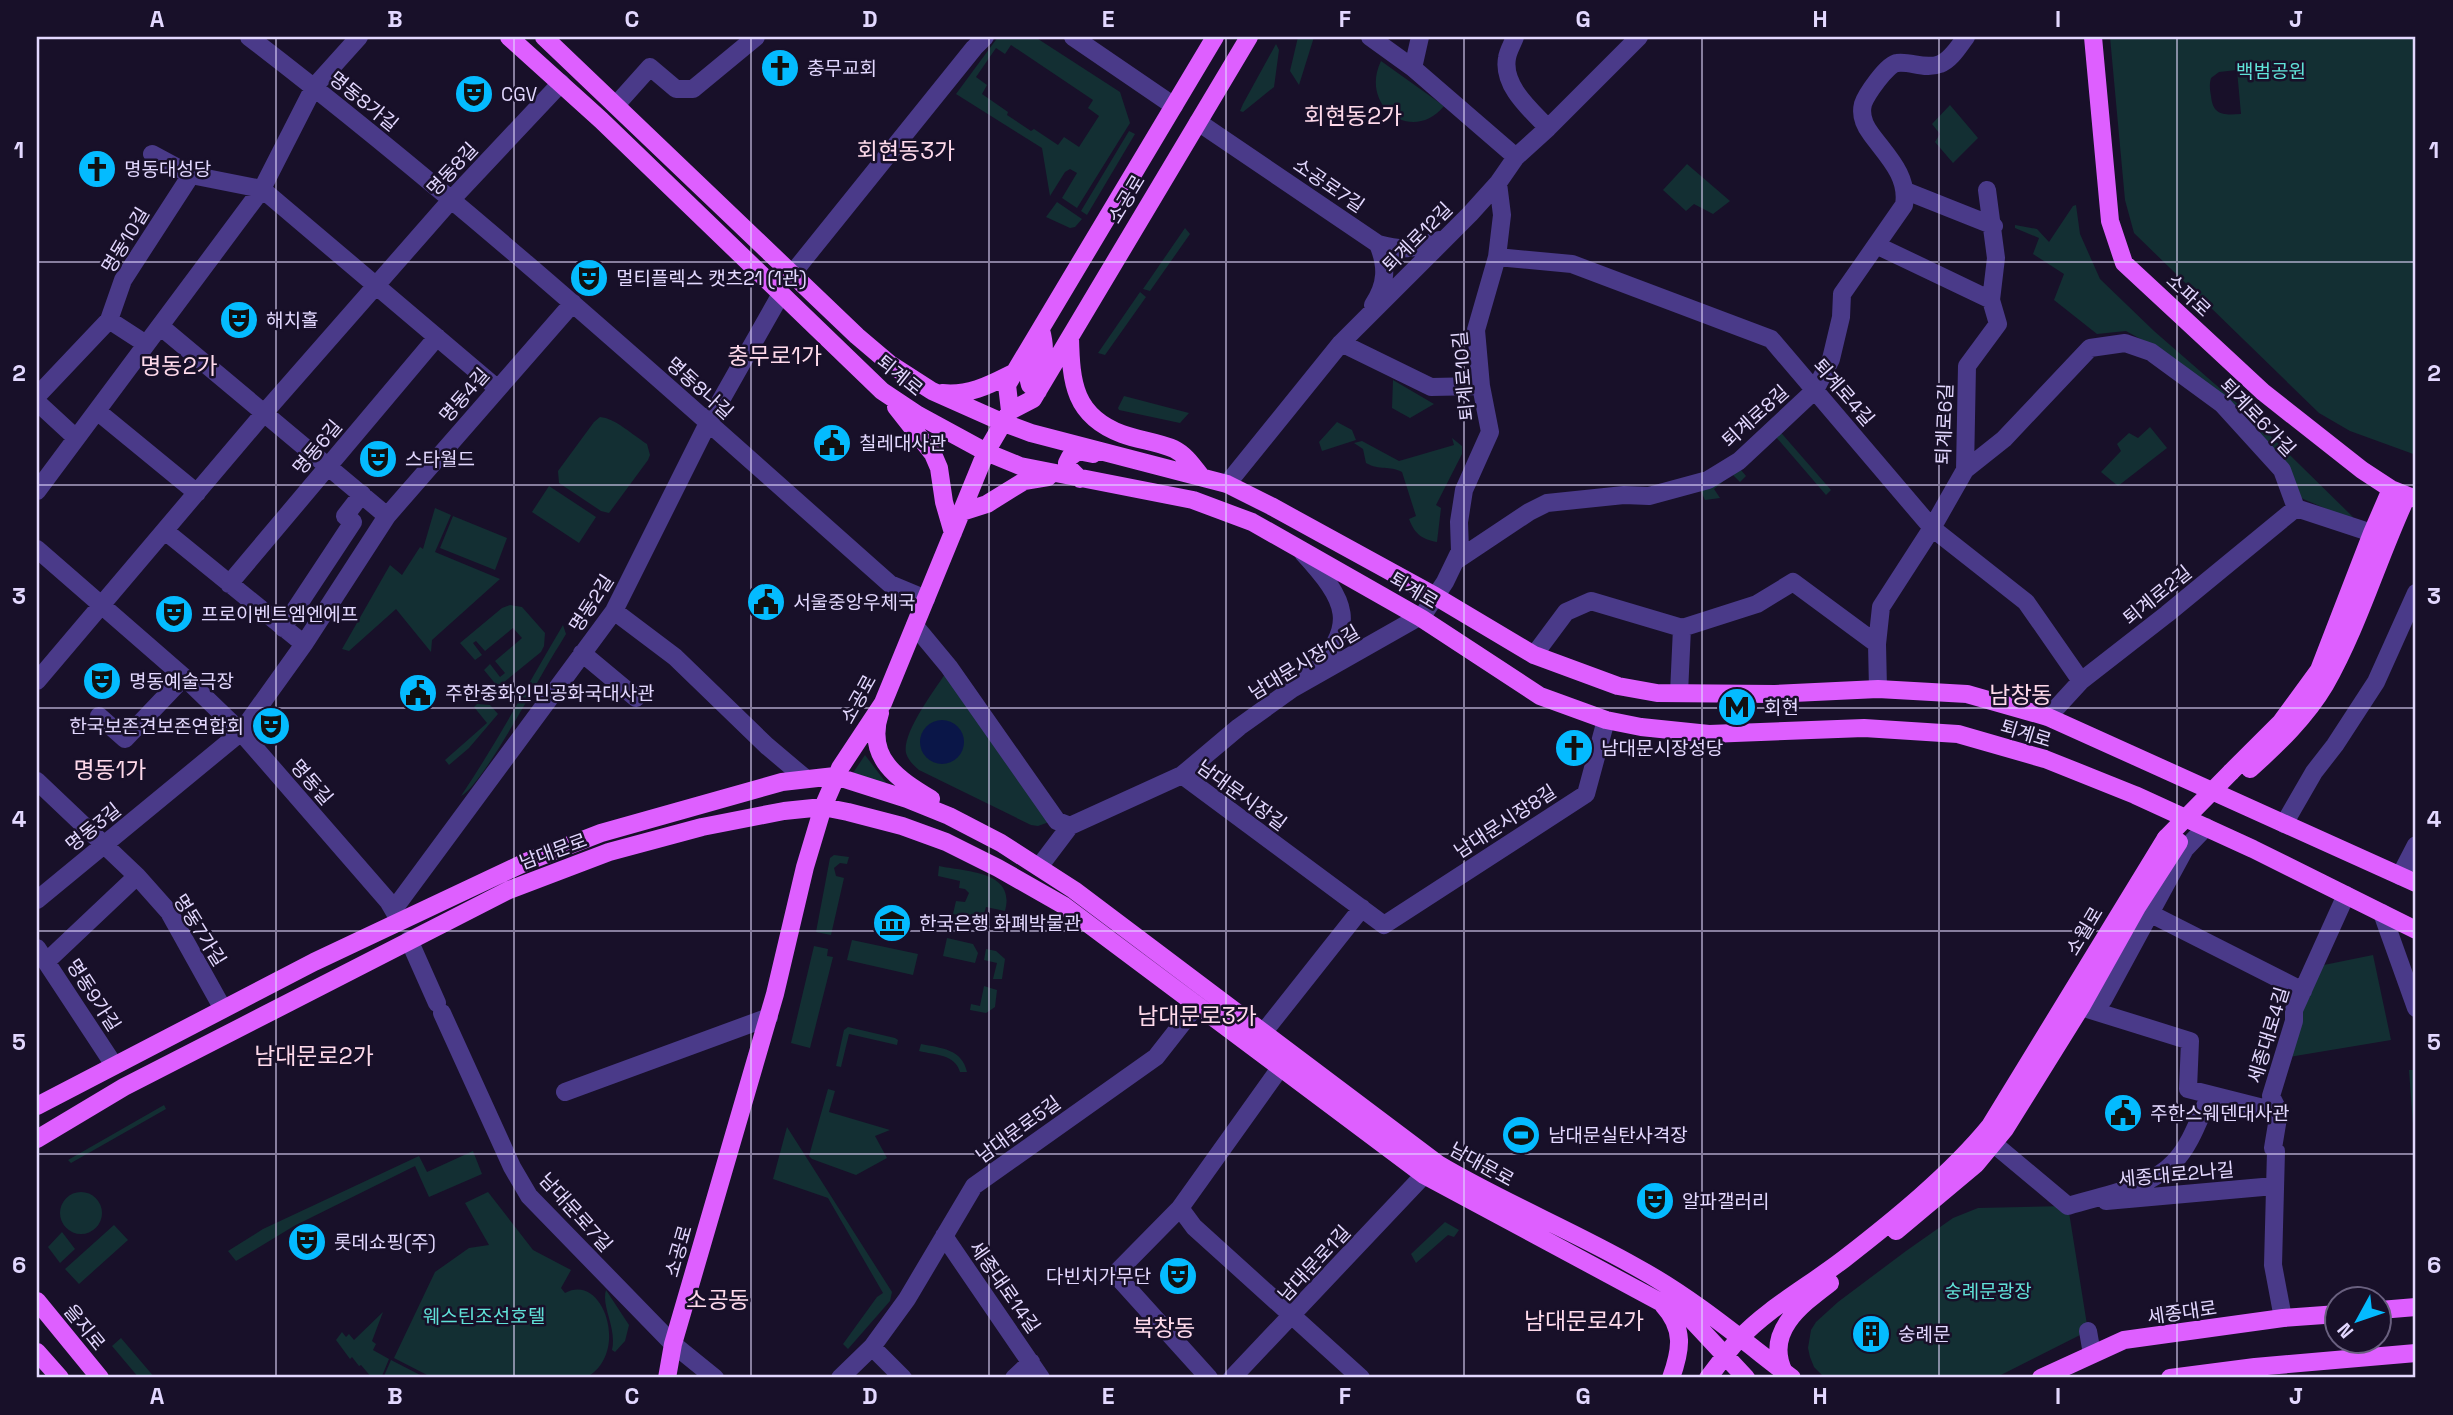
<svg xmlns="http://www.w3.org/2000/svg" width="2453" height="1415" viewBox="0 0 2453 1415" font-family="'Space Grotesk','Noto Sans KR',sans-serif">
<style>
.green{fill:#132f33;fill-rule:evenodd}
.water{fill:#0a1648}
.lines{fill:none;stroke-linecap:round;stroke-linejoin:round}
.minor{stroke:#4a3a89;stroke-width:18}
.major{stroke:#de5fff;stroke-width:18}
.major-bridge{stroke:#de5fff;stroke-width:18}
.grid{fill:none;stroke:#e3d8ff;stroke-width:2;stroke-opacity:0.55}
.labels{text-anchor:middle;stroke-width:5;stroke-linejoin:round;paint-order:stroke}
.poi-label{font-size:19px;fill:#e3d8ff;stroke:#181029;text-anchor:start}
.park-label{font-size:19px;fill:#60e2d8;stroke:#181029}
.street-label{font-size:19px;fill:#e3d8ff;stroke:#181029}
.quarter-label{font-size:23px;fill:#ffdaeb;stroke:#181029}
.neatline{fill:none;stroke:#e3d8ff;stroke-width:2.5}
.grid-label{font-size:23px;text-anchor:middle;font-weight:bold;fill:#e3d8ff}
</style>
<rect width="100%" height="100%" fill="#181029"/>
<!-- green -->
<path class="green" d="M998,37H1035L1120,92L1130,123L1077,208L1062,198L1077,173L1070,169L1065,172L1050,196L1042,148L956,94ZM1011,45L1093,100L1088,108L1099,116L1079,147L1064,137L1058,145L1034,129L1031,131L1007,115L1008,112L982,94L987,85L976,77L996,48L1005,54Z
M1298,37H1314L1299,85L1290,71Z
M2110,37H2416V455L2350,431L2319,413L2134,233L2125,200ZM2237,70L2241,114C2224,115 2213,116 2211,96C2210,90 2209,85 2211,78L2219,72Z
M1276,44L1279,50L1274,87L1243,112L1240,111L1243,104Z
M1381,61L1444,106C1412,145 1359,106 1381,61Z
M1950,105L1978,138L1953,163L1935,142L1940,134L1932,124Z
M1129,131L1135,134L1087,215L1081,211Z
M1687,164L1730,201L1713,214L1694,204L1686,211L1663,190Z
M1057,202L1082,219L1075,227L1070,228L1046,217Z
M2076,205L2080,234L2100,279L2154,331L2239,405L2353,517L2352,520L2301,498L2166,353L2126,331L2097,334L2054,300L2064,274L2033,254L2039,238L2015,228V225L2037,229L2049,242L2073,206Z
M1185,228L1190,234L1150,291L1143,289Z
M1140,292L1146,297L1105,355L1098,353Z
M1393,380L1434,404L1410,418L1392,408Z
M1124,396L1189,413L1180,423L1119,410L1118,408Z
M600,417C615,418 634,436 647,444L650,455L648,460L609,513L601,511L559,483L558,471L594,422Z
M1337,422L1352,430L1356,440L1322,451L1319,442Z
M2150,427L2167,448L2118,486L2101,472L2121,451L2117,444L2129,433L2138,438Z
M1777,428L1831,490L1826,495L1776,437L1741,470L1746,476L1740,482L1732,474L1714,489L1720,498L1705,500L1699,487Z
M1452,438L1462,446V454L1436,505L1441,508L1437,542C1421,539 1415,534 1409,519L1416,516L1402,472C1389,465 1380,471 1366,463L1363,449L1354,443L1362,441L1399,461L1454,445Z
M549,486L596,517L579,543L532,512Z
M435,508L451,515L435,552L500,579L432,640L431,652L396,609L349,651L342,649L390,565L402,575L420,547L423,549Z
M453,516L507,538L495,570L440,548Z
M510,605L522,607L545,633L544,646L541,652L498,687L484,670L490,664L500,677L505,673L495,661L522,638L513,628L485,651L476,641L473,643L482,655L475,660L460,643L502,608Z
M563,625L566,634L560,644C541,673 484,784 461,796C498,741 529,682 563,625Z
M945,674L1052,821L1038,826L1031,825L919,770C914,766 908,760 906,753C902,733 934,691 945,674Z
M477,704L490,705L498,714L469,748L449,765L445,760L487,723L474,707Z
M865,755L890,788L849,779Z
M834,855L849,857L847,864L840,863L834,868L836,876L844,878L831,935L816,932L830,858Z
M939,866C967,872 1016,871 1005,911L986,907L982,921L953,914L956,901L965,902L969,893L965,889L959,888L960,881L938,876Z
M947,938L973,944L978,953L975,963L943,956Z
M852,940L918,954L913,975L847,960Z
M814,946L828,949L827,956L833,957L810,1048L791,1043Z
M986,949L996,951L1005,959L1002,979H993L997,963L984,960Z
M2373,955L2391,1040L2283,1058L2314,967Z
M984,986L997,990L995,1007L986,1013L970,1010L971,1004L980,1006Z
M848,1027L895,1038L898,1040L897,1045L849,1034L841,1067L836,1066L844,1030Z
M921,1044C941,1048 962,1049 967,1072H960C955,1054 935,1055 919,1051Z
M2409,1070H2416V1166Z
M828,1089L835,1091L829,1112L890,1130L875,1136L887,1158L856,1175L812,1159L809,1156Z
M164,1105L166,1109L71,1163L68,1160Z
M787,1127L892,1292L890,1301L848,1349L843,1344L877,1297L883,1293L828,1198L773,1179Z
M473,1151L482,1174L429,1197L415,1166L294,1226L236,1261L228,1251L263,1229L419,1156L427,1172Z
M488,1192L533,1250L571,1270L561,1288L565,1293C604,1271 631,1356 585,1378H433L394,1358L435,1272L469,1248L489,1245L465,1203Z
M60 1213a21 21 0 1 1 42 0a21 21 0 1 1-42 0Z
M2068,1206L2088,1331L1995,1378H1825L1814,1367L1810,1357L1808,1348L1811,1330L1816,1322L1838,1302L1906,1251L1953,1218L1978,1208Z
M1445,1222L1459,1230L1454,1237L1448,1235L1416,1263L1411,1254Z
M114,1225L128,1240L79,1284L65,1269Z
M62,1232L75,1249L60,1263L48,1247Z
M606,1290L629,1325L625,1341L615,1352L612,1350C617,1327 601,1307 606,1290Z
M383,1312L372,1341L376,1344L373,1350L389,1359L382,1376L384,1378H372L361,1365L359,1366L352,1357L350,1359L336,1340L342,1332L346,1337L349,1334L354,1340Z
M121,1338L155,1378H139L112,1346Z
M391,1360L426,1378H388L384,1376Z"/>
<!-- water -->
<path class="water" d="M920 742a22 22 0 1 1 44 0a22 22 0 1 1-44 0Z"/>
<g class="lines">
<!-- minor -->
<path class="minor" d="M249,37C472,208 680,398 890,584L926,599
M1073,37L1174,106
M1370,37L1413,68L1516,157
M1515,37C1513,43 1508,51 1507,58C1502,86 1531,110 1548,128
M1413,68L1420,37
M616,105L650,67L676,89H693L756,37
M1198,122L1378,244C1405,251 1413,249 1439,240
M152,154L191,175
M1906,191L1994,226
M1876,245L1991,300
M1497,257L1572,264L1771,339L1932,528L2026,602L2081,681
M792,274L974,48L985,37
M1373,305C1387,284 1387,266 1378,244
M109,320L146,344
M160,326L387,516
M1349,335L1341,343L1431,387L1481,386
M37,396L109,320L123,280L191,175L262,189L498,389
M37,402L76,438
M97,411L197,493
M1965,470L2004,439L2090,348L2125,343L2151,352L2222,404L2282,470L2296,508L2384,537
M1227,484L1341,343L1470,214L1498,183L1516,157L1548,128L1639,37
M37,491L262,189L314,87L359,37
M165,531L304,644
M37,549L184,677L241,732L388,901L398,918
M1303,553C1346,600 1361,626 1308,675
M1457,560L1529,512L1547,503L1624,495L1649,496L1708,480L1739,461L1815,390L1831,359L1841,317L1842,294L1904,205C1909,176 1887,156 1871,134C1864,125 1860,116 1863,104C1866,95 1887,64 1897,63C1911,61 1925,70 1940,64C1951,60 1959,46 1966,37
M229,584L437,337
M614,611L675,657L767,746L805,778
M1421,618L1445,582L1460,551L1459,522L1464,490L1490,432L1481,386L1476,330L1497,257L1502,215L1498,183
M915,626L949,667L1057,821L1070,826
M283,628L353,522L345,516L362,494
M582,653L636,698
M1534,655L1566,612L1591,601L1682,628L1757,604L1793,582L1877,644
M37,681L265,412L451,200L561,83
M1878,689L1877,644L1881,607L1932,528L1965,470L1967,366L1998,324L1991,300L1996,258L1987,190
M1679,693L1682,628
M99,716L125,739L184,677
M2048,717L2081,681L2167,614L2296,508
M1182,775L1384,925L1586,794L1606,720
M37,781L137,876L169,912L223,1009
M2284,824L2314,772L2335,745L2376,682L2416,593
M1039,867L1070,826L1182,775L1239,727L1292,689L1419,617
M2400,876L2416,845
M37,900L241,732L304,644L387,516L573,303
M394,909L614,611L708,423L781,294
M2382,913L2416,1008
M2151,914L2303,991
M409,940L437,1003
M37,948L114,1065
M47,961L137,876
M2081,1007L2190,1041L2188,1089L2279,1112
M2081,1007L2103,1000L2185,849L2206,827
M442,1013L512,1167L529,1196L673,1344L715,1378
M1263,1033L1362,908
M565,1092L769,1017
M1994,1144L2068,1206C2102,1195 2149,1189 2174,1162C2191,1145 2200,1116 2210,1095
M2106,1201L2274,1186
M1180,1208L1194,1227L1361,1378
M944,1236L1041,1378
M2283,1318L2273,1265L2276,1151L2273,1148L2279,1112L2271,1096L2294,1021V1010L2346,895
M2088,1331L2092,1354
M872,1347L903,1378
M840,1378L872,1347L907,1299L974,1186L1156,1057L1196,1006
M1014,1378L1031,1362
M1209,1378L1115,1274L1180,1208L1280,1068
M1232,1378L1424,1175"/>
<!-- major -->
<path class="major" d="M509,37L601,120L882,391L918,415L986,452L1020,466L1193,500L1252,522L1421,618L1540,696L1606,720L1641,727L1709,734L1864,728L1958,734L2045,759L2135,795L2253,849L2416,930
M544,37L857,336L890,364L932,391L1004,423L1031,433L1227,484L1271,506L1435,596L1534,655L1618,686L1657,693L1775,694L1878,689L1967,694L2048,717L2416,883
M2093,37L2110,221L2124,263L2263,392L2362,470L2391,489L2416,499
M1070,337C1071,383 1074,416 1122,434C1138,440 1158,442 1174,449C1186,455 1193,466 1201,476
M1038,391L1030,385L1029,381C1042,359 1048,356 1041,330
M942,393C970,396 991,384 1015,372
M896,407L933,454L939,468L944,502L953,533
M1010,411L1007,385L1215,37
M1080,479L1069,468L1067,463L1070,457L1078,451L1093,454
M962,512L987,504L1024,481L1048,477
M880,713C865,758 898,779 931,799
M2250,769C2278,744 2306,717 2325,685C2359,625 2378,558 2407,496
M2231,772L2281,722L2319,670L2372,533L2391,489
M37,1106L314,962L526,862L601,833L782,782L835,776L907,799L949,816L1001,843L1074,890L1438,1164C1502,1202 1571,1230 1636,1267C1693,1298 1741,1339 1792,1378
M37,1139L124,1087L509,890L609,852L702,827L784,811L823,807L848,812L902,826L946,842L998,868L1063,905L1424,1175L1690,1318L1746,1378
M1896,1231L1976,1164L2005,1129L2081,1007L2137,907L2179,842
M37,1301L100,1378
M1663,1305C1685,1329 1681,1350 1671,1378
M2380,1310L2416,1307
M37,1352L60,1378
M1784,1372C1764,1332 1801,1305 1830,1283
M667,1378L673,1344L775,994L805,867L823,807L840,768L883,703L986,452L1010,411L1033,399L1249,37
M1708,1378C1718,1365 1727,1352 1738,1340C1768,1308 1809,1286 1844,1259C1893,1221 1951,1174 1990,1126L2166,838
M2041,1378L2124,1340L2283,1318L2338,1314
M2170,1378L2255,1367L2416,1353"/>
<!-- major-bridge -->
<path class="major-bridge" d="M2166,838L2231,772"/>
</g>
<!-- grid -->
<path class="grid" d="M276,37V1378M514,37V1378M751,37V1378M989,37V1378M1226,37V1378M1464,37V1378M1702,37V1378M1939,37V1378M2177,37V1378M37,262H2416M37,485H2416M37,708H2416M37,931H2416M37,1154H2416"/>
<!-- icons -->
<defs>
<symbol id="church-disc" viewBox="-11 -11 22 22"><circle r="9.5" fill="#04bbff" stroke="#181029"/><path d="M-1.2-6h2.4v3.5h3.3v2.4h-3.3V6h-2.4V-.1h-3.3v-2.4h3.3Z" fill="#111"/></symbol>
<symbol id="theatre-disc" viewBox="-11 -11 22 22"><circle r="9.5" fill="#04bbff" stroke="#181029"/><path d="M-5-5.5Q0-4 5-5.5V0Q5 5 0 6Q-5 5-5 0ZM-3.3-2.5H-1v1.5H-3.3ZM1-2.5H3.3v1.5H1ZM-2.8 1Q0 5.5 2.8 1Z" fill="#111"/></symbol>
<symbol id="civic-disc" viewBox="-11 -11 22 22"><circle r="9.5" fill="#04bbff" stroke="#181029"/><path d="M-.6-6.5H3V-4.5H.6V-3L4-1V1h2V6H-6V1h2V-1L-.6-3ZM-1.2 2.5V6h2.4V2.5Z" fill="#111"/></symbol>
<symbol id="metro-disc" viewBox="-11 -11 22 22"><circle r="9.5" fill="#04bbff" stroke="#181029"/><path d="M-5.5 5V-5H-3L0 0L3-5H5.5V5H3V-.5L0 4L-3-.5V5Z" fill="#111"/></symbol>
<symbol id="museum-disc" viewBox="-11 -11 22 22"><circle r="9.5" fill="#04bbff" stroke="#181029"/><path d="M0-6L6-3V-2H-6V-3ZM-5-1h2V3h-2ZM-1-1h2V3h-2ZM3-1h2V3H3ZM-6 4H6V6H-6Z" fill="#111"/></symbol>
<symbol id="stadium-disc" viewBox="-11 -11 22 22"><circle r="9.5" fill="#04bbff" stroke="#181029"/><path d="M0-5a6.5 5 0 1 0 0 10a6.5 5 0 1 0 0-10ZM-3.5-1.8h7v3.6h-7Z" fill="#111"/></symbol>
<symbol id="building-disc" viewBox="-11 -11 22 22"><circle r="9.5" fill="#04bbff" stroke="#181029"/><path d="M-4-6H4V6H1V3H-1V6H-4ZM-2.5-4.3h1.7v1.8h-1.7ZM.8-4.3h1.7v1.8H.8ZM-2.5-1h1.7V.8h-1.7ZM.8-1h1.7V.8H.8Z" fill="#111"/></symbol>
</defs>
<g fill-rule="evenodd">
<use href="#church-disc" x="758" y="46" width="44" height="44"/>
<use href="#theatre-disc" x="452" y="72" width="44" height="44"/>
<use href="#church-disc" x="75" y="147" width="44" height="44"/>
<use href="#theatre-disc" x="567" y="256" width="44" height="44"/>
<use href="#theatre-disc" x="217" y="298" width="44" height="44"/>
<use href="#civic-disc" x="810" y="421" width="44" height="44"/>
<use href="#theatre-disc" x="356" y="437" width="44" height="44"/>
<use href="#civic-disc" x="744" y="580" width="44" height="44"/>
<use href="#theatre-disc" x="152" y="592" width="44" height="44"/>
<use href="#theatre-disc" x="80" y="659" width="44" height="44"/>
<use href="#civic-disc" x="396" y="671" width="44" height="44"/>
<use href="#metro-disc" x="1715" y="685" width="44" height="44"/>
<use href="#theatre-disc" x="249" y="704" width="44" height="44"/>
<use href="#church-disc" x="1552" y="726" width="44" height="44"/>
<use href="#museum-disc" x="870" y="901" width="44" height="44"/>
<use href="#civic-disc" x="2101" y="1091" width="44" height="44"/>
<use href="#stadium-disc" x="1499" y="1113" width="44" height="44"/>
<use href="#theatre-disc" x="1633" y="1179" width="44" height="44"/>
<use href="#theatre-disc" x="285" y="1220" width="44" height="44"/>
<use href="#theatre-disc" x="1156" y="1254" width="44" height="44"/>
<use href="#building-disc" x="1849" y="1312" width="44" height="44"/>
</g>
<g class="labels">
<!-- poi labels -->
<g class="poi-label">
<text x="807" y="75">충무교회</text>
<text x="501" y="101">CGV</text>
<text x="124" y="176">명동대성당</text>
<text x="616" y="285">멀티플렉스 캣츠21 (1관)</text>
<text x="266" y="327">해치홀</text>
<text x="859" y="450">칠레대사관</text>
<text x="405" y="466">스타월드</text>
<text x="793" y="609">서울중앙우체국</text>
<text x="201" y="621">프로이벤트엠엔에프</text>
<text x="129" y="688">명동예술극장</text>
<text x="445" y="700">주한중화인민공화국대사관</text>
<text x="1764" y="714">회현</text>
<text x="244" y="733" text-anchor="end">한국보존견보존연합회</text>
<text x="1601" y="755">남대문시장성당</text>
<text x="919" y="930">한국은행 화폐박물관</text>
<text x="2150" y="1120">주한스웨덴대사관</text>
<text x="1548" y="1142">남대문실탄사격장</text>
<text x="1682" y="1208">알파갤러리</text>
<text x="334" y="1249">롯데쇼핑(주)</text>
<text x="1151" y="1283" text-anchor="end">다빈치가무단</text>
<text x="1898" y="1341">숭례문</text>
</g>
<!-- park labels -->
<g class="park-label">
<text x="2271" y="78">백범공원</text>
<text x="1988" y="1298">숭례문광장</text>
<text x="484" y="1323">웨스틴조선호텔</text>
</g>
<!-- street labels -->
<g class="street-label">
<text transform="translate(364 101) rotate(39)" y="7">명동8가길</text>
<text transform="translate(452 169) rotate(-47)" y="7">명동8길</text>
<text transform="translate(1329 185) rotate(34)" y="7">소공로7길</text>
<text transform="translate(1126 199) rotate(-59)" y="7">소공로</text>
<text transform="translate(1417 237) rotate(-45)" y="7">퇴계로12길</text>
<text transform="translate(125 240) rotate(-59)" y="7">명동10길</text>
<text transform="translate(2189 295) rotate(43)" y="7">소파로</text>
<text transform="translate(900 375) rotate(39)" y="7">퇴계로</text>
<text transform="translate(1463 376) rotate(-95)" y="7">퇴계로10길</text>
<text transform="translate(700 388) rotate(42)" y="7">명동8나길</text>
<text transform="translate(1844 392) rotate(49)" y="7">퇴계로4길</text>
<text transform="translate(464 395) rotate(-49)" y="7">명동4길</text>
<text transform="translate(1755 416) rotate(-42)" y="7">퇴계로8길</text>
<text transform="translate(2258 417) rotate(46)" y="7">퇴계로6가길</text>
<text transform="translate(1944 424) rotate(-88)" y="7">퇴계로6길</text>
<text transform="translate(317 447) rotate(-50)" y="7">명동6길</text>
<text transform="translate(1414 590) rotate(31)" y="7">퇴계로</text>
<text transform="translate(2157 595) rotate(-39)" y="7">퇴계로2길</text>
<text transform="translate(591 603) rotate(-57)" y="7">명동2길</text>
<text transform="translate(1304 662) rotate(-31)" y="7">남대문시장10길</text>
<text transform="translate(858 699) rotate(-61)" y="7">소공로</text>
<text transform="translate(2026 733) rotate(17)" y="7">퇴계로</text>
<text transform="translate(312 782) rotate(49)" y="7">명동길</text>
<text transform="translate(1242 795) rotate(36)" y="7">남대문시장길</text>
<text transform="translate(1505 821) rotate(-33)" y="7">남대문시장8길</text>
<text transform="translate(93 827) rotate(-39)" y="7">명동3길</text>
<text transform="translate(553 851) rotate(-20)" y="7">남대문로</text>
<text transform="translate(200 930) rotate(58)" y="7">명동7가길</text>
<text transform="translate(2084 931) rotate(-59)" y="7">소월로</text>
<text transform="translate(94 995) rotate(57)" y="7">명동9가길</text>
<text transform="translate(2268 1035) rotate(-73)" y="7">세종대로4길</text>
<text transform="translate(1018 1129) rotate(-36)" y="7">남대문로5길</text>
<text transform="translate(1482 1164) rotate(29)" y="7">남대문로</text>
<text transform="translate(2176 1174) rotate(-5)" y="7">세종대로2나길</text>
<text transform="translate(576 1212) rotate(48)" y="7">남대문로7길</text>
<text transform="translate(678 1251) rotate(-74)" y="7">소공로</text>
<text transform="translate(1314 1263) rotate(-47)" y="7">남대문로1길</text>
<text transform="translate(1005 1287) rotate(55)" y="7">세종대로14길</text>
<text transform="translate(2182 1312) rotate(-8)" y="7">세종대로</text>
<text transform="translate(85 1327) rotate(51)" y="7">을지로</text>
</g>
<!-- quarter labels -->
<g class="quarter-label">
<text x="1353" y="124">회현동2가</text>
<text x="906" y="159">회현동3가</text>
<text x="775" y="364">충무로1가</text>
<text x="179" y="374">명동2가</text>
<text x="2021" y="703">남창동</text>
<text x="110" y="778">명동1가</text>
<text x="1197" y="1024">남대문로3가</text>
<text x="314" y="1064">남대문로2가</text>
<text x="718" y="1308">소공동</text>
<text x="1584" y="1329">남대문로4가</text>
<text x="1164" y="1336">북창동</text>
</g>
</g>
<!-- border -->
<rect width="2453" height="1415" fill="none" stroke="#181029" stroke-width="77"/>
<!-- north arrow -->
<g transform="translate(2358 1320) rotate(230)"><circle r="33" fill="#181029" stroke="#69607f" stroke-width="2"/>
<path d="M0-5L12 26L0 18L-12 26Z" fill="#04bbff"/>
<text y="-10" font-size="19" font-weight="bold" text-anchor="middle" fill="#e3d8ff">N</text>
</g>
<rect x="38" y="38" width="2376" height="1338" class="neatline"/>
<g class="grid-label">
<text x="157" y="27">A</text>
<text x="395" y="27">B</text>
<text x="632" y="27">C</text>
<text x="870" y="27">D</text>
<text x="1108" y="27">E</text>
<text x="1345" y="27">F</text>
<text x="1583" y="27">G</text>
<text x="1820" y="27">H</text>
<text x="2058" y="27">I</text>
<text x="2296" y="27">J</text>
<text x="19" y="158">1</text>
<text x="2434" y="158">1</text>
<text x="19" y="381">2</text>
<text x="2434" y="381">2</text>
<text x="19" y="604">3</text>
<text x="2434" y="604">3</text>
<text x="19" y="827">4</text>
<text x="2434" y="827">4</text>
<text x="19" y="1050">5</text>
<text x="2434" y="1050">5</text>
<text x="19" y="1273">6</text>
<text x="2434" y="1273">6</text>
<text x="157" y="1404">A</text>
<text x="395" y="1404">B</text>
<text x="632" y="1404">C</text>
<text x="870" y="1404">D</text>
<text x="1108" y="1404">E</text>
<text x="1345" y="1404">F</text>
<text x="1583" y="1404">G</text>
<text x="1820" y="1404">H</text>
<text x="2058" y="1404">I</text>
<text x="2296" y="1404">J</text>
</g>
</svg>
